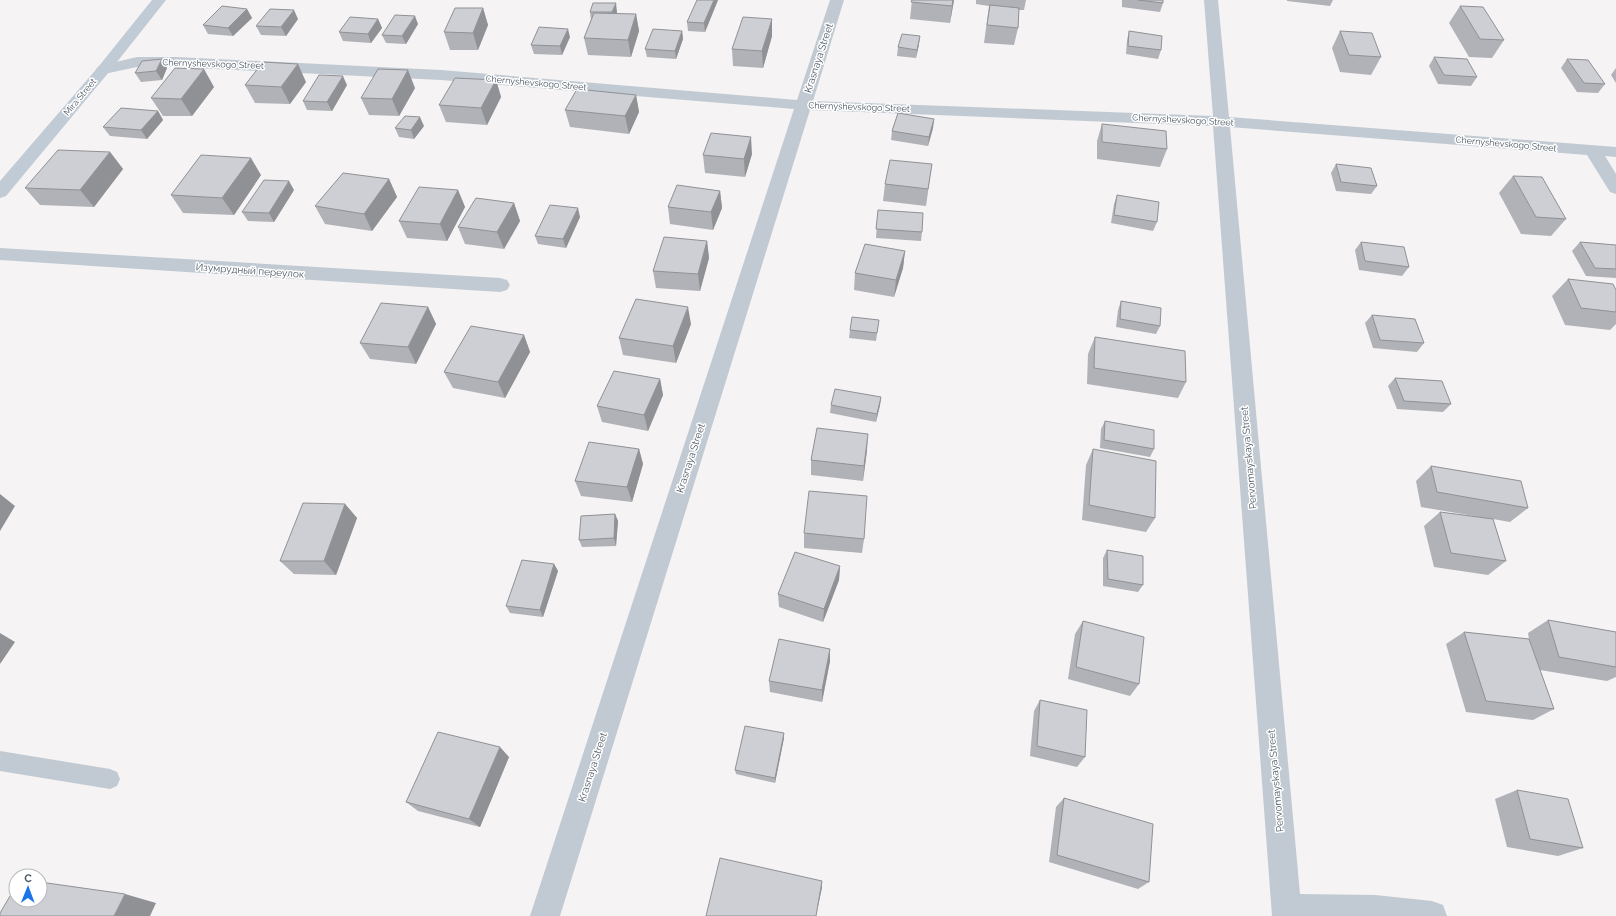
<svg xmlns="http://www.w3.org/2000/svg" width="1616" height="916" viewBox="0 0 1616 916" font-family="Raleway,sans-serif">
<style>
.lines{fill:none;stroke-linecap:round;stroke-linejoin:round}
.lane{fill:#c1cad2;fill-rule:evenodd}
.street{fill:#c1cad2;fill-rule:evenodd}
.secondary{fill:#c1cbd6;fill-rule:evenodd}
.wall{fill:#b0b2b7}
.shaded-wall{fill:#909195}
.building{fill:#cdcfd5;stroke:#909195}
.labels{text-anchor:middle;stroke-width:3;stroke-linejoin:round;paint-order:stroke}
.far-street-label{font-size:9px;fill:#4a5661;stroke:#fff}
.street-label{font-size:10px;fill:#4a5661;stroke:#fff}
</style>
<rect width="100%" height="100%" fill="#f5f3f3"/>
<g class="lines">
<!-- lane -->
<path class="lane" d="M0,751L110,769L117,772L120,779L117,786L110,789L0,771Z"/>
<!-- street -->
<path class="street" d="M830,0H844L813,101L1213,116L1204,0H1218L1229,117L1616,147V157L1605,156L1616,174V194L1610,192L1587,155L1230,127L1300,894L1375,895L1432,901L1443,905L1447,916H1272L1213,126L810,110L560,916H530L794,109L441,80L176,67H137L104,74L99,72L96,69L99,66L137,57H176L441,70L797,100Z
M0,248L500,278L507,280L510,285L507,290L500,292L0,260Z"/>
<!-- secondary -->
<path class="secondary" d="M152,0H166L109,72L6,196L0,198V181L99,66Z"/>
</g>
<!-- wall -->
<path class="wall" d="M718,0L705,32L688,31L687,22Z
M912,0H954L950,23L910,19Z
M976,0H1026L1024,10H1019L1018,28L1014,45L984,43L989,6L976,4Z
M1122,0H1163V3L1160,12L1122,7Z
M1287,0H1333L1330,6L1287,1Z
M1460,6L1504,40L1492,58L1469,57L1449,23Z
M483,8L488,25L478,50H450L444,32Z
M247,9L252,18L233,36L208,34L203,25Z
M590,12H617V14H636L639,31L631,57L588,55L584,38L591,20Z
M298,19L286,36L261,35L256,26Z
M378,19L382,28L371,43L343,41L339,32Z
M418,24L406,44L386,43L382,35Z
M682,31L683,39L676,59L647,57L645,49Z
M1129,31L1161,50L1158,59L1126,54L1127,40Z
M1340,31L1381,57L1371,75L1340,72L1332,48Z
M772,36L763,68L733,66L732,49Z
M570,37L562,55L534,54L531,45Z
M919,44L916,58L897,56L898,47Z
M1434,57L1477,77L1471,86L1438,84L1429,66Z
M1567,59L1605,84L1598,93L1577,92L1561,68Z
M167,68L162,80L141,82L135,73Z
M1616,68V83L1611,75Z
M496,80L501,97L487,125L446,122L439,105Z
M306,82L290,104L255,103L245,85Z
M347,85L332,111L307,110L303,101Z
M214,87L192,116H163L151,98Z
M415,88L399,116L369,115L361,98Z
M636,95L639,112L629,134L570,127L565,110Z
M158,111L163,120L147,139L110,136L103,127Z
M934,119L933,128L928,146L891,140L892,131Z
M1102,124L1167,149L1160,167L1097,159V141Z
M424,126L414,139L399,137L395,128Z
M110,152L123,169L94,207L40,205L25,188Z
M752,154L745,177L705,173L703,155Z
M932,164L926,206L883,201L885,184Z
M1336,164L1377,186L1371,194L1336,191L1331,173Z
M261,175L234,215L183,213L171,195Z
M1513,176L1566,219L1551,236L1521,234L1499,193Z
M389,179L397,197L372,231L325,224L315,206Z
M294,190L274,222L248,221L242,212Z
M458,190L465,207L447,241L407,238L399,221Z
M720,191L722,208L713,230L670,224L668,207Z
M1117,195L1157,222L1153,231L1111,223L1114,204Z
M514,203L520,221L504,249L465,244L458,227Z
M878,210L922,232L921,241L876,238Z
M580,217L566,248L538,244L535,236Z
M707,241L709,258L700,291L656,288L653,271Z
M1361,242L1409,267L1402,276L1359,270L1355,250Z
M1580,242L1616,245V278L1586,276L1572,251Z
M905,251L903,268L894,297L854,290L855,273Z
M1568,279L1616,290V324L1610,330L1565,325L1552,296Z
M1121,301L1160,326L1156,334L1116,327L1118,310Z
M428,307L436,324L416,364L370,359L360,343Z
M1372,315L1424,343L1417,352L1373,348L1365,323Z
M879,320L876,341L849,338L850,330Z
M691,324L676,363L623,355L619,338Z
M524,335L530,352L505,398L453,388L444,372Z
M1095,337L1186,382L1178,398L1087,384L1088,354Z
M1395,378L1451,404L1443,412L1397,409L1388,386Z
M660,379L663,395L648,431L602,422L597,406Z
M881,397L880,405L876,422L830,413L831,405Z
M1105,421L1154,449L1150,457L1100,448L1101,429Z
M639,449L643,464L632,502L581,496L575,481Z
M1093,449L1155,518L1146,532L1082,520L1086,465Z
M867,450L863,481L811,475V460Z
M1431,466L1528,508L1510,522L1493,519L1506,561L1488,575L1434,567L1424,526L1440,512L1480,517L1421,507L1416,481Z
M345,504L357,518L336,575L294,574L280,561Z
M615,514L618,521L616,546L582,547L579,540Z
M804,533L864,539L862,553L804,548Z
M1107,550L1143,585L1138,592L1103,586V558Z
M554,564L558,571L543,617L510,613L506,606Z
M840,566L839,580L823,622L779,607L778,594Z
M1548,620L1616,632V677L1607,681L1540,670L1554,709L1533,720L1466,712L1446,644L1464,632L1529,639L1528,633Z
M1083,621L1139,684L1130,696L1068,679L1075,634Z
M830,649V661L822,702L770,692L769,681Z
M1040,700L1085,757L1077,767L1030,756L1034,711Z
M784,738L775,783L736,774L735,770Z
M509,757L480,827L418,811L406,802Z
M1517,790L1583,848L1558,856L1507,847L1495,799Z
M1064,798L1149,882L1138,889L1049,862L1056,807Z"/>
<!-- shaded-wall -->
<path class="shaded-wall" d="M714,0H718L705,32L704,23Z
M953,0H954L950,23L952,6Z
M616,3L617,12L614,21L612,12Z
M483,8L488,25L478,50L473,33Z
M247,9L252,18L233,36L228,28Z
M294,10L298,19L286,36L281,27Z
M636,14L639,31L631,57L628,40Z
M415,16L418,24L406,44L402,36Z
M378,19L382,28L371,43L368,34Z
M772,19V36L763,68L762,51Z
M568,29L570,37L562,55L560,46Z
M682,31L683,39L676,59L675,51Z
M920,36L919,44L916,58L917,50Z
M162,59L167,68L162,80L156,71Z
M298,64L306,82L290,104L281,87Z
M204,69L214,87L192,116L181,99Z
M408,70L415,88L399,116L392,99Z
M343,76L347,85L332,111L327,102Z
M496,80L501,97L487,125L481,108Z
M636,95L639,112L629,134L625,116Z
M158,111L163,120L147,139L141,130Z
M420,117L424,126L414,139L411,130Z
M934,119L933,128L928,146L929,137Z
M751,137L752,154L745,177L744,159Z
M110,152L123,169L94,207L80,190Z
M251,158L261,175L234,215L222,198Z
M389,179L397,197L372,231L364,214Z
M289,181L294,190L274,222L269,213Z
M458,190L465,207L447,241L440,224Z
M720,191L722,208L713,230L711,212Z
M514,203L520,221L504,249L497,232Z
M578,208L580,217L566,248L563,239Z
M707,241L709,258L700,291L698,274Z
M905,251L903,268L894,297L896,280Z
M428,307L436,324L416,364L408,347Z
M688,307L691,324L676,363L673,346Z
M524,335L530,352L505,398L498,382Z
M660,379L663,395L648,431L644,415Z
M881,397L880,405L876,422L877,414Z
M868,434L867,450L863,481L864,466Z
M639,449L643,464L632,502L627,487Z
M0,494L15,506L0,531Z
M345,504L357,518L336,575L324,561Z
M615,514L618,521L616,546L614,538Z
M554,564L558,571L543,617L540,610Z
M840,566L839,580L823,622L824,609Z
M0,633L15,642L0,664Z
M830,649V661L822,702V690Z
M784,733V738L775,783V778Z
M500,747L509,757L480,827L469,819Z
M822,881V888L816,916Z
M125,894L156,903L150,916H114Z"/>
<!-- building -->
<path class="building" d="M697,0H714L704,23L687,22Z
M912,0H953L952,6L911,2Z
M1138,0H1163V3Z
M593,3H616L612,12H590Z
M990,5L1019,8L1018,28L987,25Z
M222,6L247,9L228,28L203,25Z
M1460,6L1483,7L1504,40L1480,39Z
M455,8H483L473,33L444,32Z
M270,9L294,10L281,27L256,26Z
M594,13L636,14L628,40L584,38Z
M395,15L415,16L402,36L382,35Z
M350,17L378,19L368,34L339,32Z
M743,17L772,19L762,51L732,49Z
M539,27L568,29L560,46L531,45Z
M653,29L682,31L675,51L645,49Z
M1129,31L1162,36L1161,50L1128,46Z
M1340,31L1372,33L1381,57L1349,55Z
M902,34L920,36L917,50L898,47Z
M1434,57L1467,59L1477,77L1444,75Z
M162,59L156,71L135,73L142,61Z
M1567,59L1588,60L1605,84L1584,83Z
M263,62L298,64L281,87L245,85Z
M175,68L204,69L181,99L151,98Z
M378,69L408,70L392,99L361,98Z
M319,75L343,76L327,102L303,101Z
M455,78L496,80L481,108L439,105Z
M577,89L636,95L625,116L565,110Z
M121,108L158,111L141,130L103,127Z
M898,113L934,119L929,137L892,131Z
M405,116L420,117L411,130L395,128Z
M1102,124L1166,131L1167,149L1102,142Z
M711,133L751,137L744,159L703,155Z
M58,150L110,152L80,190L25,188Z
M201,155L251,158L222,198L171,195Z
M890,160L932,164L928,189L885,184Z
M1336,164L1371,168L1377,186L1341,182Z
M343,173L389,179L364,214L315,206Z
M1513,176L1542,177L1566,219L1536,217Z
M264,180L289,181L269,213L242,212Z
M677,185L720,191L711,212L668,207Z
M419,187L458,190L440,224L399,221Z
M1117,195L1159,202L1157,222L1114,215Z
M476,198L514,203L497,232L458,227Z
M550,205L578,208L563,239L535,236Z
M878,210L923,213L922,232L876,229Z
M664,237L707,241L698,274L653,271Z
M1361,242L1404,247L1409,267L1365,261Z
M1580,242L1616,245V269L1595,268Z
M865,244L905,251L896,280L855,273Z
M1568,279L1613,284L1616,290V312L1581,308Z
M636,299L688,307L673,346L619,338Z
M1121,301L1161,308L1160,326L1120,319Z
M381,303L428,307L408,347L360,343Z
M1372,315L1415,319L1424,343L1380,340Z
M852,317L879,320L877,333L850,330Z
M471,326L524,335L498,382L444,372Z
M1095,337L1185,351L1186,382L1094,368Z
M614,371L660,379L644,415L597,406Z
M1395,378L1442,381L1451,404L1404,401Z
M835,389L881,397L877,414L831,405Z
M1105,421L1154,430V449L1104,440Z
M817,428L868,434L864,466L811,460Z
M589,442L639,449L627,487L575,481Z
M1093,449L1156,461L1155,518L1089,505Z
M1431,466L1521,481L1528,508L1437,492Z
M809,491L867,496L864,539L804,533Z
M303,503L345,504L324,561H280Z
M1440,512L1493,519L1506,561L1451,553Z
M615,514L614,538L579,540L581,516Z
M1107,550L1143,556V585L1108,579Z
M795,552L840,566L824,609L778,594Z
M522,560L554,564L540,610L506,606Z
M1548,620L1616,632V667L1559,657Z
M1083,621L1144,637L1139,684L1076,667Z
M1464,632L1529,639L1554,709L1486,701Z
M779,639L830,649L822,690L769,681Z
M1040,700L1087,710L1085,757L1037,746Z
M745,726L784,733L775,778L735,770Z
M438,732L500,747L469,819L406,802Z
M1517,790L1568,799L1583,848L1530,839Z
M1064,798L1153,824L1149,882L1057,855Z
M720,858L822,881L816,916H706Z
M40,882L125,894L114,916H0V913L16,886V900H40Z"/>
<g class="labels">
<!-- far-street labels -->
<g class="far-street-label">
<text transform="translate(213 64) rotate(2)" y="3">Chernyshevskogo Street</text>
<text transform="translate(536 83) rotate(5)" y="3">Chernyshevskogo Street</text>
<text transform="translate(80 97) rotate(-50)" y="3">Mira Street</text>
<text transform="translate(859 107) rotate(2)" y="3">Chernyshevskogo Street</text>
<text transform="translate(1183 120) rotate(3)" y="3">Chernyshevskogo Street</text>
<text transform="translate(1506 144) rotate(5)" y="3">Chernyshevskogo Street</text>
</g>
<!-- street labels -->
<g class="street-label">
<text transform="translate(818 58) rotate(-72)" y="4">Krasnaya Street</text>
<text transform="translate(250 270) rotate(4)" y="4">Изумрудный переулок</text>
<text transform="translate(690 458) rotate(-72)" y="4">Krasnaya Street</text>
<text transform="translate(1248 458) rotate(-95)" y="4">Pervomayskaya Street</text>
<text transform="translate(592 767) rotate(-72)" y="4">Krasnaya Street</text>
<text transform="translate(1275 781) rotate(-95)" y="4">Pervomayskaya Street</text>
</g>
</g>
<!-- north arrow -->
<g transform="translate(28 888) rotate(1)"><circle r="19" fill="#ffffff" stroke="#b7bbc0"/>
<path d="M0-3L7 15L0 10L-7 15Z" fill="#1a73e8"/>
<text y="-6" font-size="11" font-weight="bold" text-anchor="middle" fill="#4a5661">С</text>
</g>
</svg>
